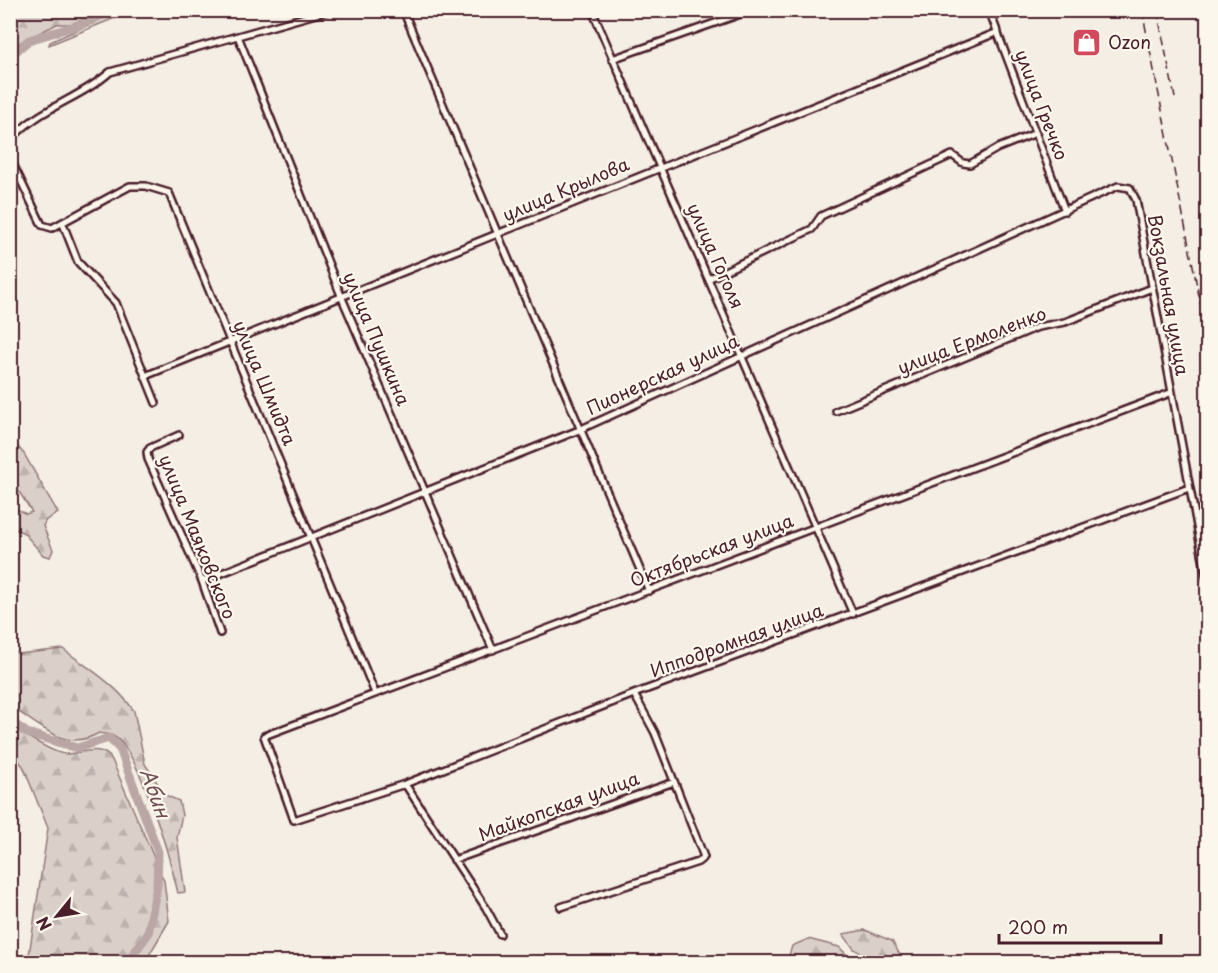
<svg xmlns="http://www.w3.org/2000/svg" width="1218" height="973" viewBox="0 0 1218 973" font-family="'Playpen Sans',sans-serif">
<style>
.forest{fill:url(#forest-firs);stroke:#92787a;stroke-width:1.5}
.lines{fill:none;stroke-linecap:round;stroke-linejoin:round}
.river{stroke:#baa7a5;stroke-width:9}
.minor-casing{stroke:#4a1f2b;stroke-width:10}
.minor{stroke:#fbf7ec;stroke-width:5}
.rail{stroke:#4a1f2b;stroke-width:1.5;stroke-dasharray:9 4.5;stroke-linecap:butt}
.labels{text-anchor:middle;stroke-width:4.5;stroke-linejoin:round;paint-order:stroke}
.poi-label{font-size:18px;fill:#4a1f2b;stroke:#fbf7ec;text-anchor:start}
.street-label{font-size:18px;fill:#4a1f2b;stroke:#fbf7ec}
.water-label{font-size:20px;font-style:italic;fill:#714f56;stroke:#fbf7ec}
</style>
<defs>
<pattern id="forest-firs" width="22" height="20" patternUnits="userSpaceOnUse" patternTransform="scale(1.5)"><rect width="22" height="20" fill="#dbd0c9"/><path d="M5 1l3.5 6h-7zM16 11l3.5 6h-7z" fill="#bdb2ad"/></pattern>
</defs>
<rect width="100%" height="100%" fill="#f4eee4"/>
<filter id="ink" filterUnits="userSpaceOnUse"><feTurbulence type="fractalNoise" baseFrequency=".0167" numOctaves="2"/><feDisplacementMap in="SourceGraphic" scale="12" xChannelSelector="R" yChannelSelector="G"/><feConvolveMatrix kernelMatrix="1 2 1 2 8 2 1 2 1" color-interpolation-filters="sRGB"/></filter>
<g filter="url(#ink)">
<!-- forest -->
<path class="forest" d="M11,10H103V11L71,24H57L11,47L14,32Z
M121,10L132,11L49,45L50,42Z
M13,441L24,454L58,513L46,520L43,526L53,550L50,557L43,555L24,533L11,527V506L26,514L32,512L16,487L11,442Z
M11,648L18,654L63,649C88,668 116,684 134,711L145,764L165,795L179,801L182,815L177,837L185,892L178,893C171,863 140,749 113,736C109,734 103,734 99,733C66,752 44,728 16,710L11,705Z
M11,727C23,733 53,754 65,754C81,754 102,743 112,760L164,881L169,921L145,962H28L48,828L23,766L11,752Z
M865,930L892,941L904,962H867L863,954L854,949L843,934Z
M808,939L839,947L849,957V960L787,962L792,946Z"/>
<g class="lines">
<!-- river -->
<path class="river" d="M10,56L29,40L79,25L111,10
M10,721L27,733L77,748L109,738L120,749L158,852L157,885L148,934L127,962"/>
<defs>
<path id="minor" d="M403,10L649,591
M592,10L853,614
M989,10L1065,211
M238,36L342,298L493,650
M612,59L752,10
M10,141C36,109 80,99 110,72L330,10
M10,158L42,225L52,228L130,186H146L169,193L375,693
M63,224L78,262L116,303L156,403
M710,278L812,229L821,216L952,155L963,163L970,164L998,148L1036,133
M145,376L998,32
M1170,393L264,736L294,820L405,784L634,694L1189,488
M836,411L1038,327L1065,322L1152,288
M179,435L150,448L147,452L148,459L202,581L220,633
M202,581L579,430L1118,186L1130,188L1136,200L1208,585
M405,784L486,908L500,934
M454,860L674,782
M561,907L698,862L704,857L655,733L634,694"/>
</defs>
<!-- minor casing -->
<use href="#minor" class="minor-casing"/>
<!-- minor -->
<use href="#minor" class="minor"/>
<!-- rail -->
<path class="rail" d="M1142,10L1208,341
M1157,10L1175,98"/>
</g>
</g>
<!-- icons -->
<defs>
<symbol id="shop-square" viewBox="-11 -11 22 22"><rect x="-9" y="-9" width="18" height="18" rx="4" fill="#d1495b" stroke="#fbf7ec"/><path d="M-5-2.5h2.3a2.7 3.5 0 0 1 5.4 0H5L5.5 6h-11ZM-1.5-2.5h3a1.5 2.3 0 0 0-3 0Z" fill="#fff"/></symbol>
</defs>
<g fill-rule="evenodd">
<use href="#shop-square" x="1070" y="26" width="33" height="33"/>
</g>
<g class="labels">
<!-- poi labels -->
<g class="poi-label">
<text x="1108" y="49">Ozon</text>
</g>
<!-- street labels -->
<g class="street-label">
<text transform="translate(1041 105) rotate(69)" y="6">улица Гречко</text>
<text transform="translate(566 190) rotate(-23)" y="6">улица Крылова</text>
<text transform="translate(715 256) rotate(66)" y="6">улица Гоголя</text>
<text transform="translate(1168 295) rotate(80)" y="6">Вокзальная улица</text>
<text transform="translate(376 339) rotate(67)" y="6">улица Пушкина</text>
<text transform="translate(972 341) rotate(-21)" y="6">улица Ермоленко</text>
<text transform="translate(663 375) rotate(-25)" y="6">Пионерская улица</text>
<text transform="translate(264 383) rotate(67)" y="6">улица Шмидта</text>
<text transform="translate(197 537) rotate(68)" y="6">улица Маяковского</text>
<text transform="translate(712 551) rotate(-21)" y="6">Октябрьская улица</text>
<text transform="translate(737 641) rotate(-20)" y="6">Ипподромная улица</text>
<text transform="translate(559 807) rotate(-20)" y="6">Майкопская улица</text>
</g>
<!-- water labels -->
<g class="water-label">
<text transform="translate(155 793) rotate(70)" y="7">Абин</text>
</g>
</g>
<!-- margin -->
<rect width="1218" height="973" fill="none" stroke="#fbf7ec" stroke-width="36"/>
<rect x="18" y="18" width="1182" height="937" fill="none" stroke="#4a1f2b" stroke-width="2" filter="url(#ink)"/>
<!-- north arrow -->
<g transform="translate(57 916) rotate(240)" stroke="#fbf7ec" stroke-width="4.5" paint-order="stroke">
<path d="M0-4.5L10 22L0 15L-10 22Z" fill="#4a1f2b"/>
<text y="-9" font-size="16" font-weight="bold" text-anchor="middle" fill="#4a1f2b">N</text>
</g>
<!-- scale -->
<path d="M999 934v9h162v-9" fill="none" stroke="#4a1f2b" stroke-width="3"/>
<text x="1008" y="934" font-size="18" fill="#4a1f2b" stroke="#fbf7ec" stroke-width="4.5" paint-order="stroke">200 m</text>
</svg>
